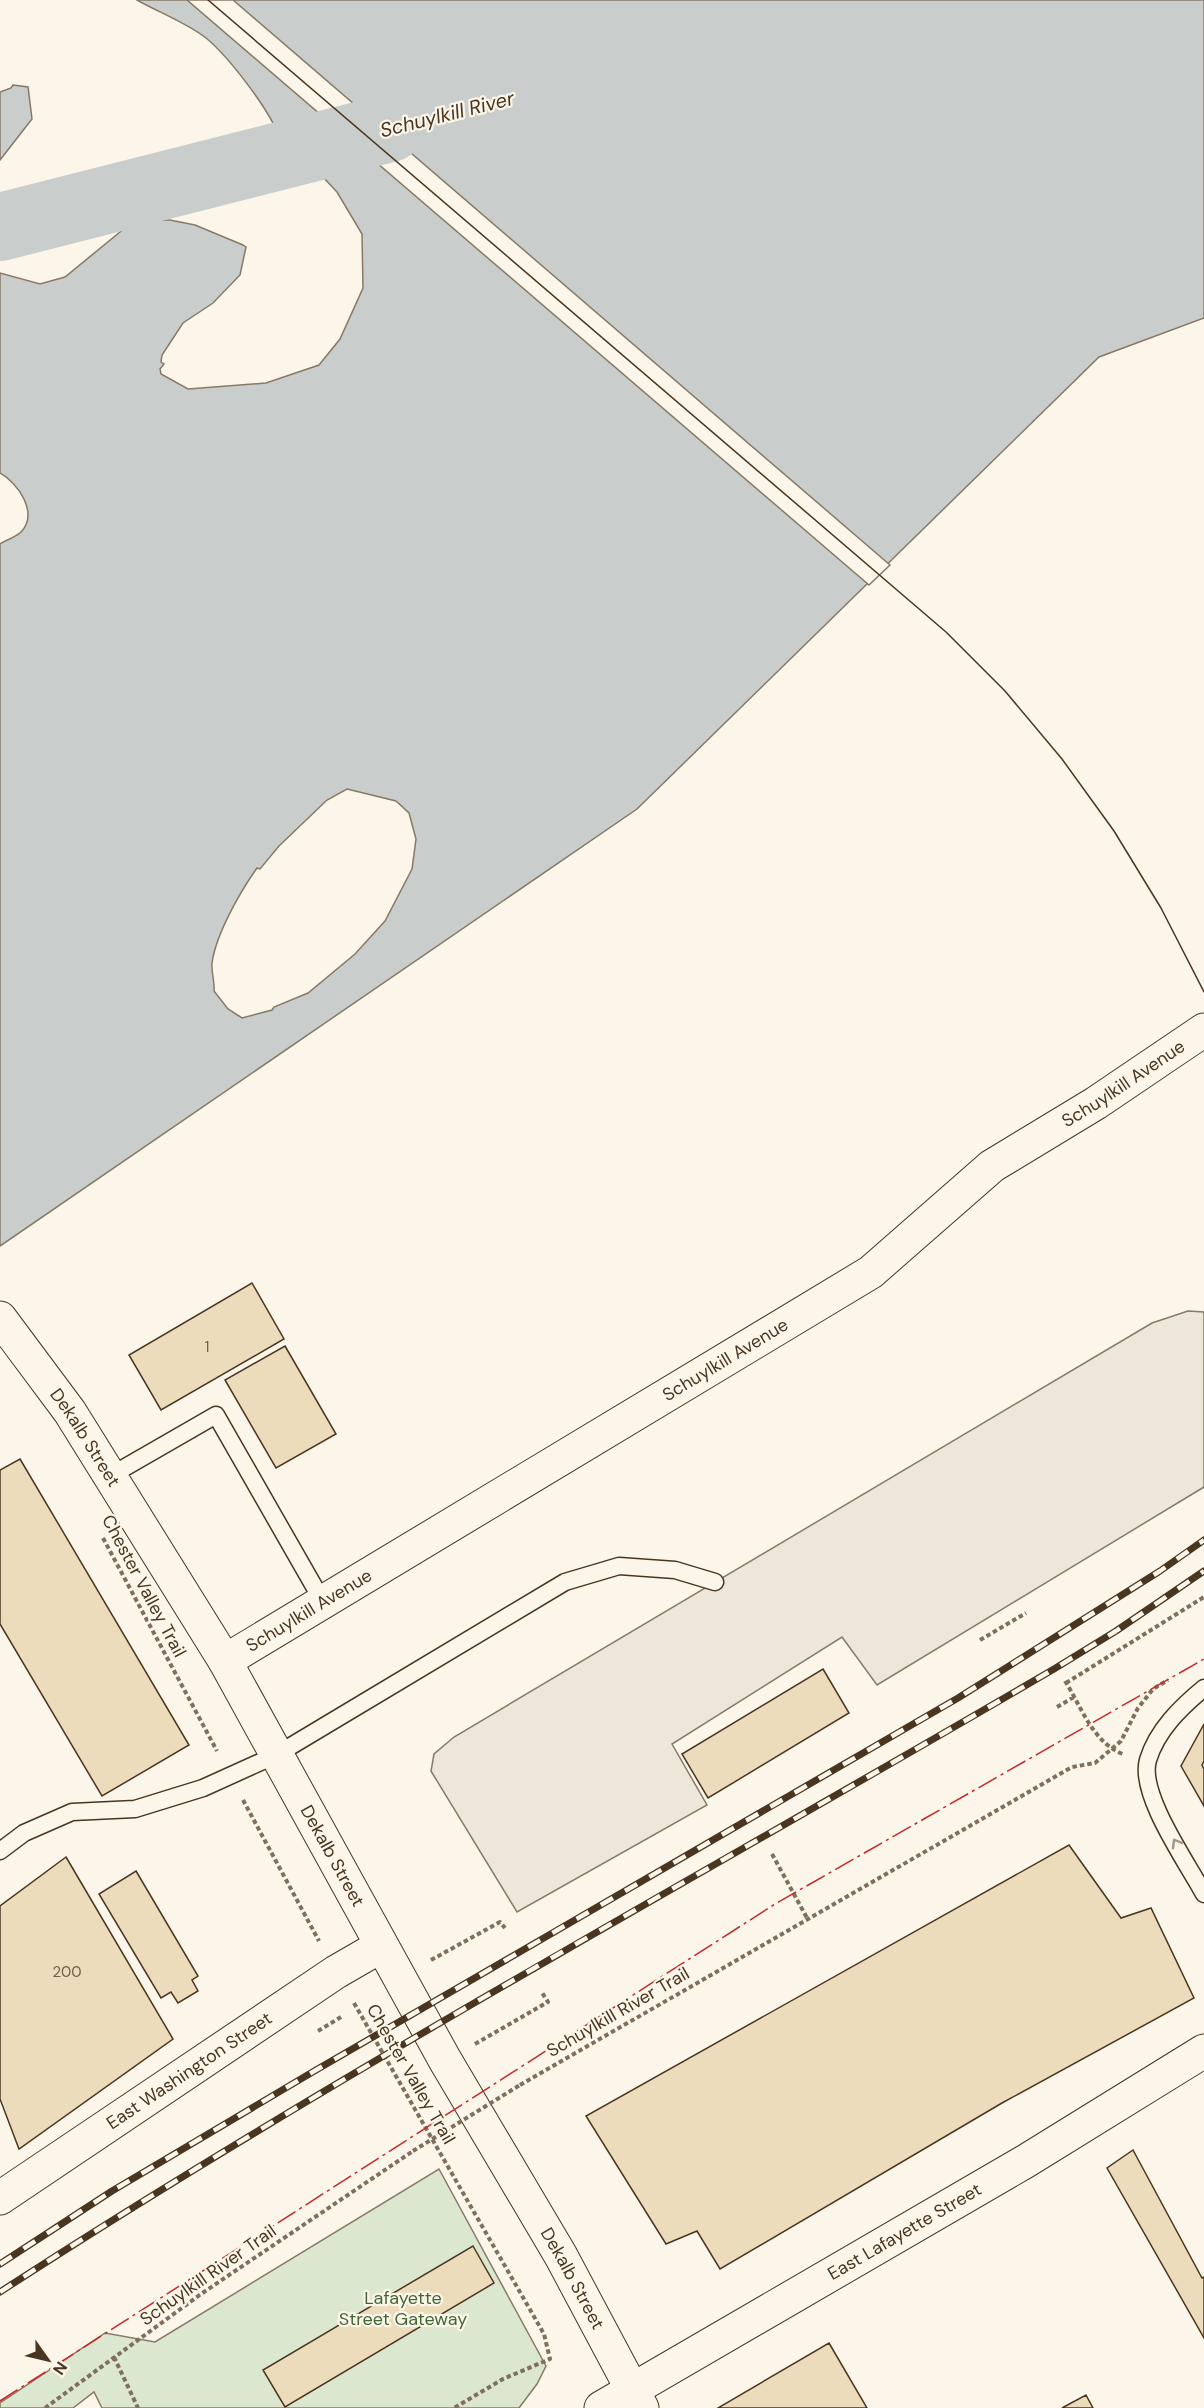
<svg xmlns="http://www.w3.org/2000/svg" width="1204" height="2408" viewBox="0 0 1204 2408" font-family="'DM Sans',sans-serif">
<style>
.green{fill:#dce7d0;stroke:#887966;stroke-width:1.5}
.parking{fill:#ede7d9;stroke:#887966;stroke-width:1.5}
.water{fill:#c9cecd;stroke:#887966;stroke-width:1.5;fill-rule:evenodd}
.pier{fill:#fbf6e9;stroke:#887966;stroke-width:1.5}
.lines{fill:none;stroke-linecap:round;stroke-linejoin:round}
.river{stroke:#c9cecd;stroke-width:68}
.building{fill:#ecdcbc;stroke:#4a3520;stroke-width:1.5}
.lane-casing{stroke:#4a3520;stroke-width:19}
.street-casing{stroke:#4a3520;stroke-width:35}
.secondary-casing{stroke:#4a3520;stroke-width:35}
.highway-casing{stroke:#4a3520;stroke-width:35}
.path{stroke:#7f6f5c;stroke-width:4;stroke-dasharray:4.5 3;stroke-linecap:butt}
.lane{stroke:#fbf6e9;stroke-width:16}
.street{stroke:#fbf6e9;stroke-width:33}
.secondary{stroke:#fbf6e9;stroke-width:33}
.highway{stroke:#fbf6e9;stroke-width:33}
.tram{stroke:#4a3520;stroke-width:1.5}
.rail-casing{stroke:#4a3520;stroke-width:7}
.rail{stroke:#fbf6e9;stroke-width:4.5;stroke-dasharray:14;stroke-linecap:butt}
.path-bridge{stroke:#7f6f5c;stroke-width:4;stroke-dasharray:4.5 3;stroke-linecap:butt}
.power{stroke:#c62828;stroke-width:1.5;stroke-dasharray:21 4.5 3 4.5;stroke-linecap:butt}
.oneway{stroke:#a29684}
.labels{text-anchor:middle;stroke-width:4.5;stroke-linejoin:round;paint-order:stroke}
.number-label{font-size:15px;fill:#725f47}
.street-label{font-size:18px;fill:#4a3520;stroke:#fbf6e9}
.park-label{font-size:18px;fill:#436837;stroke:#fbf6e9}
.water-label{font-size:20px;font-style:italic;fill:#4a3520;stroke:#fbf6e9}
</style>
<rect width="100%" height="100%" fill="#fbf6e9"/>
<!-- green -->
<path class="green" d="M439,2169L546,2366L537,2384L519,2408H102L94,2392L73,2408H0V2403L105,2333L155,2342Z"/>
<!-- parking -->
<path class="parking" d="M1188,1311L1204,1312V1487L877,1685L842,1637L672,1744L707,1805L517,1912L431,1771L434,1754L454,1737L1152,1323Z"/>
<!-- water -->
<path class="water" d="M137,0H1204V318L1099,357L637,809L0,1246V544C6,540 16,537 21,532C39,513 18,483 0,473V273L40,284L65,277L131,223L138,224L145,220H170L195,225L243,245L246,247L240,275L213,303L183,323L162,355L161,362L164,364L160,369L161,374L188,389L266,383L319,365L340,339L363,288L362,234L337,192L274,125C261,100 228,56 206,38C187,23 158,12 137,0ZM347,789L396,801L409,813L416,839L412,869L385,921L355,954L308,993L274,1007L272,1010L242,1018L228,1009L214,991C215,982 211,972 212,963C216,934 240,892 257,868L260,869L279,846L327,800Z
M13,85L28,87L32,119L0,160V92L11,88Z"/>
<!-- pier -->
<path class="pier" d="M187,0H233L890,565L869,585Z"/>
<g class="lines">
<!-- river -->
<path class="river" d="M0,227L390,128"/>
</g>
<!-- building -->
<path class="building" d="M252,1283L284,1339L161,1410L129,1355Z
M285,1346L336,1434L276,1468L225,1380Z
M20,1459L189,1745L102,1796L0,1624V1470Z
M823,1669L849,1713L708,1798L682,1754Z
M1204,1724V1761L1202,1765L1204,1769V1806L1181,1766Z
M1069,1845L1121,1918L1151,1908L1194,1998L1002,2103L720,2269L697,2231L666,2244L586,2116Z
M66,1857L173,2039L19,2149L0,2099V1906Z
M136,1871L198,1976L192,1980L198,1991L178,2003L171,1992L161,1998L99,1894Z
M1133,2150L1202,2278L1204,2277V2338L1107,2168Z
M473,2246L494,2283L285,2407L263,2370Z
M829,2343L867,2408H718Z
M1086,2395L1093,2408H1062Z"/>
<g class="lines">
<defs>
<path id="lane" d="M110,1476L216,1415L323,1602
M1204,1688C1181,1707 1157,1730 1148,1760C1138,1794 1188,1864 1204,1894
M0,1851L24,1833L72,1812L135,1809L203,1788L276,1755L565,1582L619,1566L675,1570L715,1582"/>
<g id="street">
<path id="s1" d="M225,1661L871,1272L992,1166L1096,1103L1204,1030"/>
<path id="s2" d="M0,2198L336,1972L381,1946"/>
</g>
<g id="secondary">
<path id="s3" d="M601,2408L1026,2161L1204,2051"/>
</g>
<g id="highway">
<path id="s4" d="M0,1318L70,1412L225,1661L445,2060L561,2256L642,2408"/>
</g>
</defs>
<!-- lane casing -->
<use href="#lane" class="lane-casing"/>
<!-- street casing -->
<use href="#street" class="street-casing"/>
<!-- secondary casing -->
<use href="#secondary" class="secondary-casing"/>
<!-- highway casing -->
<use href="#highway" class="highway-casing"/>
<!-- path -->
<path class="path" d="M103,1538L217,1751
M980,1640L1026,1613
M1065,1681C1081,1706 1093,1743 1123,1754
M1066,1683L1204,1597
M1057,1707L1074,1697
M243,1800L319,1941
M772,1854L807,1918
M431,1960L500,1922L505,1928
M354,2003L544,2334L550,2359L503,2379L454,2408
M318,2031L341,2017
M475,2044L548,2002L541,1991
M520,2085L1072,1767L1095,1763L1121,1741L1138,1708L1153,1689L1168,1680
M114,2357L138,2408
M45,2408L201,2294L413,2151"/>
<!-- lane -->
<use href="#lane" class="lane"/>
<!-- street -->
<use href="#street" class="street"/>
<!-- secondary -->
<use href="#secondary" class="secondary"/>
<!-- highway -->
<use href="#highway" class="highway"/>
<!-- tram -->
<path class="tram" d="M208,0L946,632L1005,691L1062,759L1114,831L1161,908L1204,992"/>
<defs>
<path id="rail" d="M0,2264L112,2191L316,2070L958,1698L1160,1571L1204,1540
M0,2292C342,2070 702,1875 1054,1669L1116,1631L1204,1571"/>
</defs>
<!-- rail casing -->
<use href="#rail" class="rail-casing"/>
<!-- rail -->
<use href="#rail" class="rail"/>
<!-- path-bridge -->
<path class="path-bridge" d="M413,2151L520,2085"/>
<!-- power -->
<path class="power" d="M0,2401L775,1904L1204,1659"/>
</g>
<!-- one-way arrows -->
<defs><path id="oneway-chevron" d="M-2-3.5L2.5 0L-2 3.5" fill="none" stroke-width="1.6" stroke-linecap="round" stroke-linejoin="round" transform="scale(1.5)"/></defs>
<use class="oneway" href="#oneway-chevron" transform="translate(1176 1843) rotate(-120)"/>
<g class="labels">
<!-- number labels -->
<g class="number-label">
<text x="207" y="1352">1</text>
<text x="67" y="1977">200</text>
</g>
<!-- street labels -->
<g class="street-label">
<text dy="6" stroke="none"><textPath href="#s1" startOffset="1070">Schuylkill Avenue</textPath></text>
<text dy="6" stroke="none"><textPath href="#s1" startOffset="584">Schuylkill Avenue</textPath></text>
<text dy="6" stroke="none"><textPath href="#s4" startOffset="147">Dekalb Street</textPath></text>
<text transform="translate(144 1586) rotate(62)" y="6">Chester Valley Trail</text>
<text dy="6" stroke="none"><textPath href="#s1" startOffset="98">Schuylkill Avenue</textPath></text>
<text dy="6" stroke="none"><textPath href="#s4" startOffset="633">Dekalb Street</textPath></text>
<text transform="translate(618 2012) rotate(-30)" y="6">Schuylkill River Trail</text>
<text dy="6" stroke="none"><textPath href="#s2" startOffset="228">East Washington Street</textPath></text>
<text transform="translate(411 2074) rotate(60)" y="6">Chester Valley Trail</text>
<text dy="6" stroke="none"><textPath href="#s3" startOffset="351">East Lafayette Street</textPath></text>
<text transform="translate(208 2275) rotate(-35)" y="6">Schuylkill River Trail</text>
<text dy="6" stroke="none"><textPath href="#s4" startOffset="1119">Dekalb Street</textPath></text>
</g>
<!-- park labels -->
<g class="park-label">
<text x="403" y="2304">Lafayette<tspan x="403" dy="21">Street Gateway</tspan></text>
</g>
<!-- water labels -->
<g class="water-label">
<text transform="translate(447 114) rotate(-14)" y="7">Schuylkill River</text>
</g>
</g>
<!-- north arrow -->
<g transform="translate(48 2360) rotate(124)" stroke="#fbf6e9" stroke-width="4.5" paint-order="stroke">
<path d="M0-4.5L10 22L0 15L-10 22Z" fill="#4a3520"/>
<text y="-9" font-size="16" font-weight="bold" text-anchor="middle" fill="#4a3520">N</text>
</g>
</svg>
